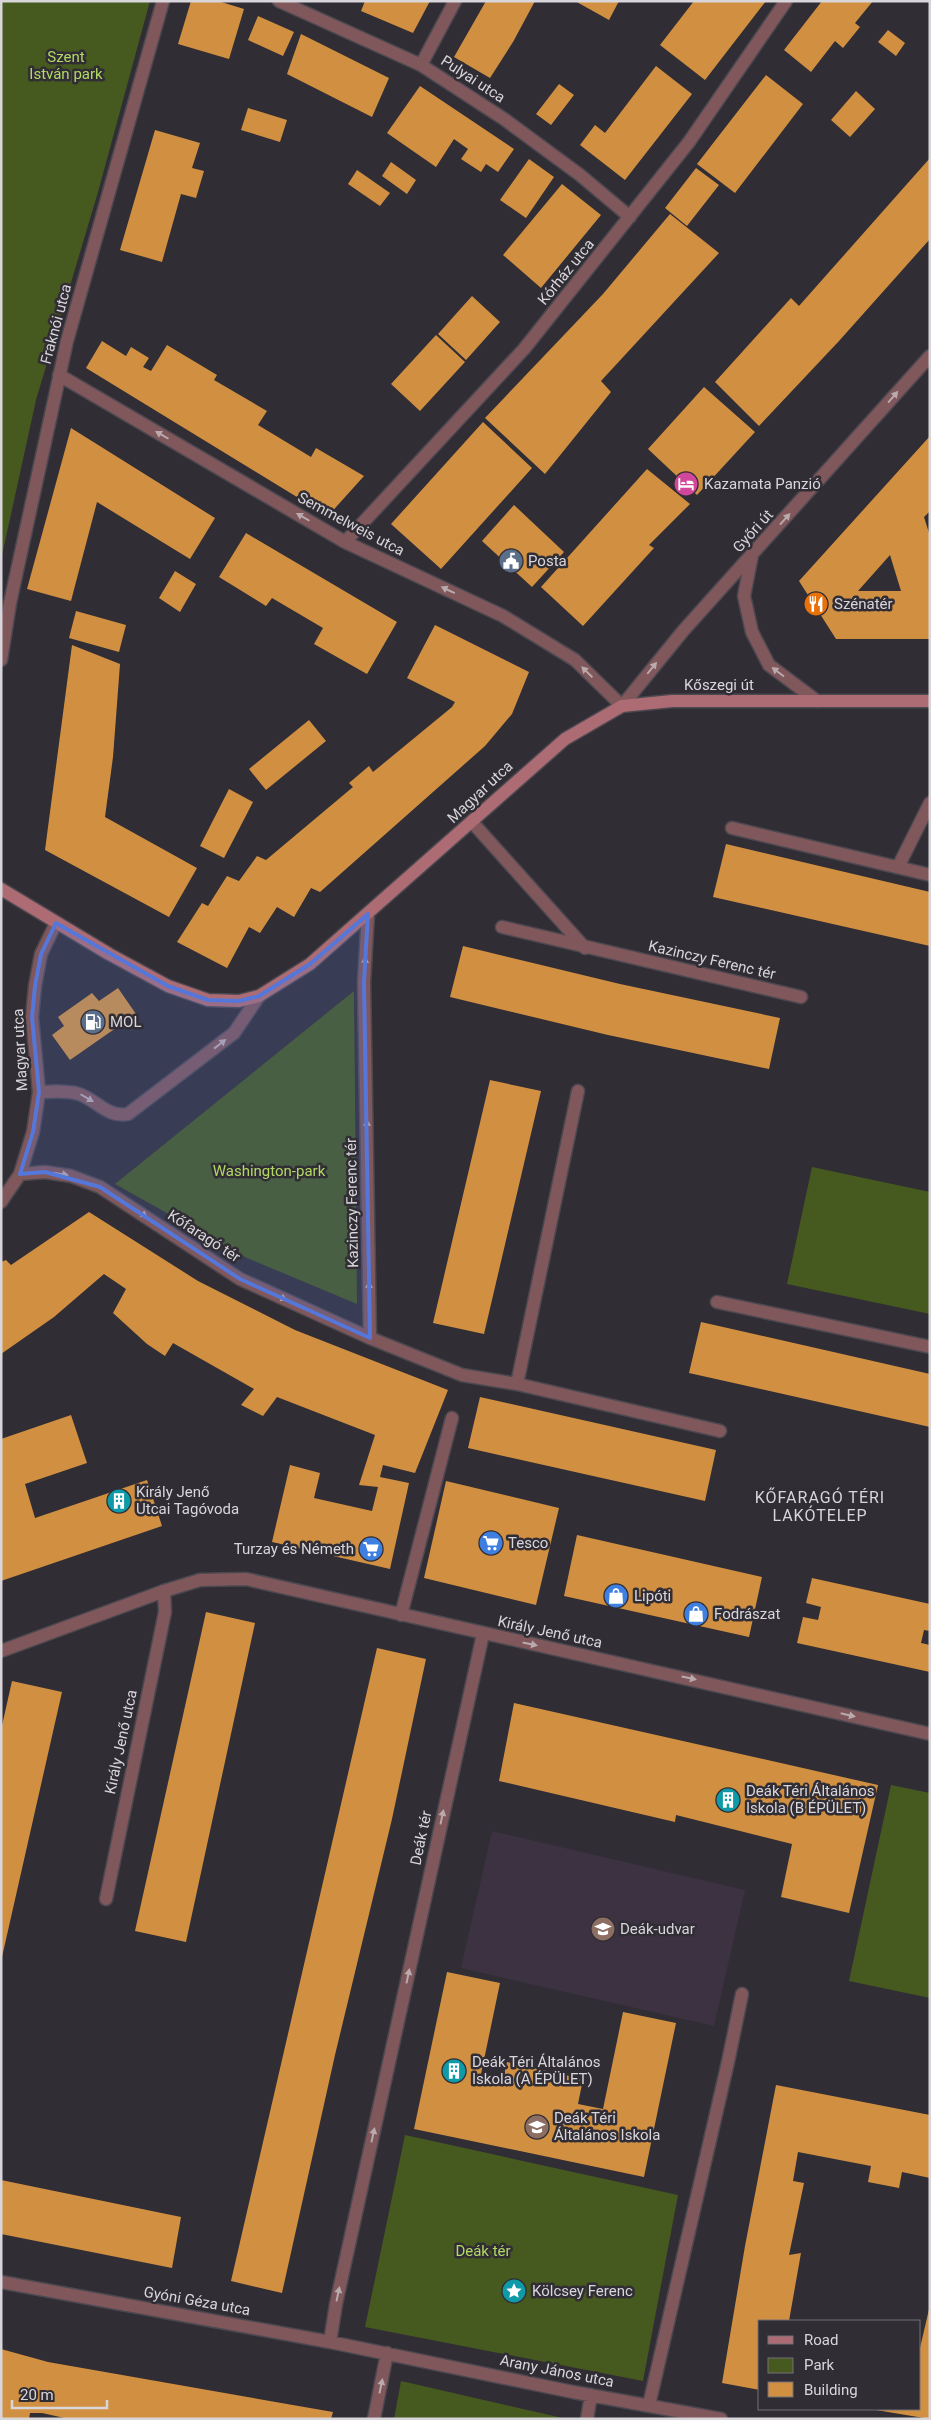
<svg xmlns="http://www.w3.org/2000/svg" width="931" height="2420" viewBox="0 0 931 2420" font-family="Roboto,sans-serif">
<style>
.education{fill:#3d3242}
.green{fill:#46591f}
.building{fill:#d19041;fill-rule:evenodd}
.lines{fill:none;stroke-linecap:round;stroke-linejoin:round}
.lane-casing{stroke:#4c4850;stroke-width:15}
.street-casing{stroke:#4c4850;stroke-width:15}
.secondary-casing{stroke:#4c4850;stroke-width:15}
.lane{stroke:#80575b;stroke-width:12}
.street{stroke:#80575b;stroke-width:12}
.secondary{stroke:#ad6c73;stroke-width:12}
.oneway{fill:#b9aaae}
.marked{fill:#5577d9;fill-opacity:0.2;stroke:#5577d9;stroke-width:4;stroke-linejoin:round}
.labels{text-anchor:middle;stroke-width:5;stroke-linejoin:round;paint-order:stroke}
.park-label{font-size:15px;fill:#b2d963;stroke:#312d35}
.street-label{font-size:15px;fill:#d8d6db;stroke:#312d35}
.poi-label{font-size:15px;fill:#d8d6db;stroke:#312d35;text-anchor:start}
.neighbourhood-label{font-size:16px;letter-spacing:1px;fill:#d8d6db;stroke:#312d35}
</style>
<rect width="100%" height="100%" fill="#312d35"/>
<!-- education -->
<path class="education" d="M492,1831L745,1890L714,2026L461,1968Z"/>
<!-- green -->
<path class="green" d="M1,1H150L98,192L36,400L1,560Z
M354,991L357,1304L247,1258L115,1184Z
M812,1167L930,1192V1314L787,1284Z
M891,1785L930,1793V1998L849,1981Z
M405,2135L678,2195L643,2381L365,2327Z
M401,2381L567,2419H394Z"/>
<!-- building -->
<path class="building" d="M191,1H218L244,9L229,59L178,44Z
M365,1H430L413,33L361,11Z
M486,1H535L513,42L490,78L454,57Z
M575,1H619L609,20Z
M694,1H766L705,80L660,45Z
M822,1H873L855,23L860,27L843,48L835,41L811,72L784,50Z
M258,16L294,32L283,56L248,40Z
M888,30L905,43L896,56L878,42Z
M301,34L389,78L372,117L287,74Z
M656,66L692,94L625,180L580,145L595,125L605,133Z
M766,75L803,104L735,193L697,164Z
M559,84L574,95L551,125L536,114Z
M420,86L514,149L498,172L486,164L481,172L461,159L468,149L454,139L436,167L387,133Z
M856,91L875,109L850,137L831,120Z
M248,108L287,120L280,142L241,130Z
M155,130L200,143L192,168L204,171L196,198L181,194L162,262L120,250Z
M930,158V239L839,341L759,426L715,382L791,298L799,306Z
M529,159L554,177L526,218L500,200Z
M391,162L416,180L407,194L382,176Z
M696,168L719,185L687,226L665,208Z
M357,170L390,193L380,206L348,184Z
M562,184L601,215L541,288L503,255Z
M670,214L719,253L601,381L611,392L545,474L485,418L603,294Z
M472,296L500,322L466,360L438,334Z
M436,335L465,362L420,411L391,384Z
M102,341L126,356L131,347L149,358L143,367L151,371L167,345L217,375L214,380L267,411L258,425L311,457L316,448L364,476L328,516L86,368Z
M704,387L755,432L697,495L648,449Z
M483,422L532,468L441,569L391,524Z
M71,428L215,518L190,559L97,502L71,601L27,589Z
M930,436V511L924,517L930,536V639H836L799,581ZM890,555L901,591H858Z
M647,469L690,504L649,545L654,548L583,626L541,587Z
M514,505L564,552L532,587L482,541Z
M246,533L397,622L367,674L314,644L323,628L272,598L266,606L219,577Z
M175,571L196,584L180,612L159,598Z
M76,611L126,625L119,652L69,638Z
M435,625L529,672L512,714L485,746L320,892L311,888L294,917L277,907L260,933L249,927L227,968L177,942L202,903L208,906L227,876L239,881L257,856L266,860L353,787L349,783L369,766L373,772L452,707L455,702L407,678Z
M72,645L120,664L113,757L105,817L197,868L169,917L45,850Z
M309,720L326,741L266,790L249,769Z
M229,789L253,802L224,858L200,846Z
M726,844L930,892V946L713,897Z
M463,946L620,984L780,1018L769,1069L608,1035L450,997Z
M118,988L136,1014L70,1060L52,1035L64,1026L58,1017L92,993L99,1001Z
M490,1080L541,1091L484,1334L433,1323Z
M89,1212L198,1281L295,1330L448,1390L415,1473L383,1465L380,1477L409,1483L390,1569L272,1542L290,1465L320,1473L314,1498L372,1511L378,1487L359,1485L375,1435L277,1397L263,1416L241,1405L254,1389L173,1343L165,1356L147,1344L113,1313L126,1289L104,1274L54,1317L1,1354V1262L6,1260L11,1265Z
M701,1322L930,1374V1427L689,1373Z
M480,1397L716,1450L705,1501L468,1448Z
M71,1415L87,1463L25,1484L35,1518L147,1480L162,1526L1,1581V1439Z
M446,1481L559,1508L536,1605L424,1578Z
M577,1535L762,1577L749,1637L564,1596Z
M812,1578L930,1604V1631L924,1630L921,1643L930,1645V1672L797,1643L803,1617L818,1620L821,1607L806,1603Z
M206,1612L255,1623L186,1942L135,1931Z
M377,1648L426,1659L392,1819L335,2055L282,2293L231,2281Z
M12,1681L62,1692L2,1957L1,1730Z
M514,1703L878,1785L849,1913L781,1897L792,1844L676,1815L675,1822L499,1781Z
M447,1972L500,1983L480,2079L502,2084L507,2062L583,2079L578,2104L603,2109L623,2012L676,2023L644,2177L414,2129Z
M776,2085L930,2115V2178L902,2172L899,2188L868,2182L871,2166L798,2152L793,2181L804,2183L789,2255L801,2253L789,2321H760V2390L722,2383L745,2246Z
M1,2180L181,2217L172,2268L1,2234Z
M930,2305V2419L876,2410L920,2409V2348Z
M1,2349L48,2362L333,2412L331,2419H69L42,2413H30L29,2419H1Z"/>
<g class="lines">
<defs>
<path id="lane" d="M472,822L585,948
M732,828L930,875
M898,867L930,803
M502,927L801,997
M39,1092C52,1092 66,1090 79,1094C97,1100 107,1118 128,1114L234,1033L259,996
M717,1302L930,1347
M370,1338L462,1375L517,1384L720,1431
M517,1384L578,1091
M401,1615L452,1418
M106,1899L165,1612L164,1591"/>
<path id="street" d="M279,1L421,65L504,119L580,175L630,217
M421,65L455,1
M59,375L345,542L503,616L575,660L622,706L683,631L930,356
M345,542L524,349L689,142L786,1
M752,555L744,596L752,632L769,665L817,701
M1,660L10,603L67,341L163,1
M20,1174L45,1172L71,1176L100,1187L240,1279L370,1338L364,982L368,914
M1,1202L20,1174L33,1132L39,1092L32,1017L35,986L41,954L56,923
M1,1651L164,1591L200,1580L246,1579L930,1734
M1,2282L330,2342L573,2392L721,2419
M330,2342L336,2304L483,1634
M649,2405L728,2062L742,1994
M374,2419L387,2353
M587,2419L591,2395"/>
<path id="secondary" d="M1,889L109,954L168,986L208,1000L239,1001L259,996L310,964L565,739L622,706L672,701H930"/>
</defs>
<!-- lane casing -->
<use href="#lane" class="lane-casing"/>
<!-- street casing -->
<use href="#street" class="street-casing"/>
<!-- secondary casing -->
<use href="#secondary" class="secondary-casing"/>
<!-- lane -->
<use href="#lane" class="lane"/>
<!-- street -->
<use href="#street" class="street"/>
<!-- secondary -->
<use href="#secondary" class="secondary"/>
</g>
<!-- one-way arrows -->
<defs><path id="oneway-solid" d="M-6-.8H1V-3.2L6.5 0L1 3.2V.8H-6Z" transform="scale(1.25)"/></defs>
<g class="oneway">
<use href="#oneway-solid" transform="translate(893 397) rotate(-49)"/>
<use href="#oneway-solid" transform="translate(162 435) rotate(-150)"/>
<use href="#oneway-solid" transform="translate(303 517) rotate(-150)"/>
<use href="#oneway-solid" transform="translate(785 519) rotate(-48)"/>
<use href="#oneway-solid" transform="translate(448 590) rotate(-155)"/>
<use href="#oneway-solid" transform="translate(652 668) rotate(-51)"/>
<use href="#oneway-solid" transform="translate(587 672) rotate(-136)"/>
<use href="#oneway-solid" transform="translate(778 672) rotate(-143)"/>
<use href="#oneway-solid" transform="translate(365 964) rotate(-87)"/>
<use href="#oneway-solid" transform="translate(220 1044) rotate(-38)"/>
<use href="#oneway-solid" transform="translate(87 1098) rotate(30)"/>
<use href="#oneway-solid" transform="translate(367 1127) rotate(-91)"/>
<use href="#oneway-solid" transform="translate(61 1174) rotate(9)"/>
<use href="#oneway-solid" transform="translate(141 1213) rotate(33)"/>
<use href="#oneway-solid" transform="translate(369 1289) rotate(-91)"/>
<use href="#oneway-solid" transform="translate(280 1297) rotate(24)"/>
<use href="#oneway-solid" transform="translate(530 1644) rotate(12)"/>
<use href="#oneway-solid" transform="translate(689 1678) rotate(12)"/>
<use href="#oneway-solid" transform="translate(848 1715) rotate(13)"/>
<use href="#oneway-solid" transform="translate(442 1817) rotate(-78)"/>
<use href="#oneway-solid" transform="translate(408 1976) rotate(-78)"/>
<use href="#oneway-solid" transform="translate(373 2135) rotate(-78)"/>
<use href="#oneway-solid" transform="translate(338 2294) rotate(-78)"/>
<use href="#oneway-solid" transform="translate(381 2386) rotate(-78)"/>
</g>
<!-- marked area -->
<path class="marked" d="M368,914L364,982L370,1338L240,1279L100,1187L45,1172L20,1174L33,1132L39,1092L32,1017L35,986L41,954L56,923L168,986L208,1000L239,1001L259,996L310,964Z"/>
<!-- icons -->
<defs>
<symbol id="hotel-disc" viewBox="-11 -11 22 22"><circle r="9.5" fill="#d1479c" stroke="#312d35"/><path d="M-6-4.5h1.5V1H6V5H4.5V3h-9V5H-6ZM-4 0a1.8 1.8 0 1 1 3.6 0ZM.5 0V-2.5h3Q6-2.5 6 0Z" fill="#fff"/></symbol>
<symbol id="civic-disc" viewBox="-11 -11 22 22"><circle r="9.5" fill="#5c6f8a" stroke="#312d35"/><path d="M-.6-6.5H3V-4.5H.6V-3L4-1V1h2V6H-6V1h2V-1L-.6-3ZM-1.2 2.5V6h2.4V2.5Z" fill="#fff"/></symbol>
<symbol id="restaurant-disc" viewBox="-11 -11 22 22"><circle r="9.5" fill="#e8710a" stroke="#312d35"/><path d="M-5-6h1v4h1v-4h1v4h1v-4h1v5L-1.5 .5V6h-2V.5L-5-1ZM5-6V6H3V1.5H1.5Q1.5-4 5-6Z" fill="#fff"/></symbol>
<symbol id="fuel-disc" viewBox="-11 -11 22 22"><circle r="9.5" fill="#5c6f8a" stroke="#312d35"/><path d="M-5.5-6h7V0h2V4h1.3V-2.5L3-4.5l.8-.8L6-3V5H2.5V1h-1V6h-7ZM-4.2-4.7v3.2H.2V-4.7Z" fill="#fff"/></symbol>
<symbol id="building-disc" viewBox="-11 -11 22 22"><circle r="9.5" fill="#0f9aa8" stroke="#312d35"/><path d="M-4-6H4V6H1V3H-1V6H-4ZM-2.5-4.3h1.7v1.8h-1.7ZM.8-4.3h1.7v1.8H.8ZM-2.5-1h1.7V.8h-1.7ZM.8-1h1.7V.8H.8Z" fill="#fff"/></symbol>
<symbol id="supermarket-disc" viewBox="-11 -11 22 22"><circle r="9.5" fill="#3f7fe0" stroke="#312d35"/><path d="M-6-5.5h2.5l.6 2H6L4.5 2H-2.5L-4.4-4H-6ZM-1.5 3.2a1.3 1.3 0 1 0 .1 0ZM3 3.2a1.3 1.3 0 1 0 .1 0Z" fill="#fff"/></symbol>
<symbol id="shop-disc" viewBox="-11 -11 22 22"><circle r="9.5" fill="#3f7fe0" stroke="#312d35"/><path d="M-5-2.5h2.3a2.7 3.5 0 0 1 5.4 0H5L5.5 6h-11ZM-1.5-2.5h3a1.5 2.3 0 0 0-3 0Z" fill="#fff"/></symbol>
<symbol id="school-disc" viewBox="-11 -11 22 22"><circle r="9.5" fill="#8d6e63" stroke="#312d35"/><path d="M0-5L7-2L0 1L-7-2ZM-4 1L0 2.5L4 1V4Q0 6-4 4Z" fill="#fff"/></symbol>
<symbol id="sight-disc" viewBox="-11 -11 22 22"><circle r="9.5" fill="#0f9aa8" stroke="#312d35"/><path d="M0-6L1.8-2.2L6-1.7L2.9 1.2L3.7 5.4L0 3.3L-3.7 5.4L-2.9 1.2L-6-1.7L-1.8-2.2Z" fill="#fff"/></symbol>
</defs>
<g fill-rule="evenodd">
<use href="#hotel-disc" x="672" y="470" width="28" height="28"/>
<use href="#civic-disc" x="497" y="547" width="28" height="28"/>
<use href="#restaurant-disc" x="802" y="590" width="28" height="28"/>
<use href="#fuel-disc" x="79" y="1008" width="28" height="28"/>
<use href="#building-disc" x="105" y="1487" width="28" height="28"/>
<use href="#supermarket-disc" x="477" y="1529" width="28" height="28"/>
<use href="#supermarket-disc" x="357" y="1535" width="28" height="28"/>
<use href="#shop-disc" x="602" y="1582" width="28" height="28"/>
<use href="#shop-disc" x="682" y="1600" width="28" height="28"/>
<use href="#building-disc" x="714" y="1786" width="28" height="28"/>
<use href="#school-disc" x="589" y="1915" width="28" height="28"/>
<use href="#building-disc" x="440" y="2057" width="28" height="28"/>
<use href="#school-disc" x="523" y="2113" width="28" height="28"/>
<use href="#sight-disc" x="500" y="2277" width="28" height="28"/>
</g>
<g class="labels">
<!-- park labels -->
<g class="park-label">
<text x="66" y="62">Szent<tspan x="66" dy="17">István park</tspan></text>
<text x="269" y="1176">Washington-park</text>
<text x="483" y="2256">Deák tér</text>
</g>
<!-- street labels -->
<g class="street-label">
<text transform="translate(473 79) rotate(33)" y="5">Pulyai utca</text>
<text transform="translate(566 272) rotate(-51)" y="5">Kórház utca</text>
<text transform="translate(56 324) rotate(-75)" y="5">Fraknói utca</text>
<text transform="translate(351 524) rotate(28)" y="5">Semmelweis utca</text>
<text transform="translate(753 531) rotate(-48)" y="5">Győri út</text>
<text x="719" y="690">Kőszegi út</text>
<text transform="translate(480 792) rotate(-43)" y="5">Magyar utca</text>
<text transform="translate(712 960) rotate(13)" y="5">Kazinczy Ferenc tér</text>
<text transform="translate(20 1050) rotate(-93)" y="5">Magyar utca</text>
<text transform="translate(352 1203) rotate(-91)" y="5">Kazinczy Ferenc tér</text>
<text transform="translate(204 1236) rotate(33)" y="5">Kőfaragó tér</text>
<text transform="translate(550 1632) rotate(12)" y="5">Király Jenő utca</text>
<text transform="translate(121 1742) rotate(-78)" y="5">Király Jenő utca</text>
<text transform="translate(421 1838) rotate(-78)" y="5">Deák tér</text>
<text transform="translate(197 2301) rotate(10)" y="5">Gyóni Géza utca</text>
<text transform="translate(557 2371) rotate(11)" y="5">Arany János utca</text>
</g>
<!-- poi labels -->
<g class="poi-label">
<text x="704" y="489">Kazamata Panzió</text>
<text x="528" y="566">Posta</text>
<text x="834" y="609">Szénatér</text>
<text x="110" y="1027">MOL</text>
<text x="136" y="1497">Király Jenő<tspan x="136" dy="17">Utcai Tagóvoda</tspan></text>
<text x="508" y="1548">Tesco</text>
<text x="354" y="1554" text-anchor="end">Turzay és Németh</text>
<text x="634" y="1601">Lipóti</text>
<text x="714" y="1619">Fodrászat</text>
<text x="746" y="1796">Deák Téri Általános<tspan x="746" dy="17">Iskola (B ÉPÜLET)</tspan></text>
<text x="620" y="1934">Deák-udvar</text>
<text x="472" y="2067">Deák Téri Általános<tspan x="472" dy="17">Iskola (A ÉPÜLET)</tspan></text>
<text x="554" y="2123">Deák Téri<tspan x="554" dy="17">Általános Iskola</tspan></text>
<text x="532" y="2296">Kölcsey Ferenc</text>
</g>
<!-- neighbourhood labels -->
<g class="neighbourhood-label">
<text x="820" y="1503">KŐFARAGÓ TÉRI<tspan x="820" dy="18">LAKÓTELEP</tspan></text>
</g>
</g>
<!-- border -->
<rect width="931" height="2420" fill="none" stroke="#d8d6db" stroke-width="5"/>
<!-- legend -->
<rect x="758" y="2320" width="162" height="90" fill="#312d35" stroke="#747177"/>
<rect x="768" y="2336" width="25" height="8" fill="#ad6c73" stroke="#747177"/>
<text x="804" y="2345" font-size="15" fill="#d8d6db">Road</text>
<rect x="768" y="2358" width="25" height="15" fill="#46591f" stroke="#747177"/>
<text x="804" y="2370" font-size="15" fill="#d8d6db">Park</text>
<rect x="768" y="2382" width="25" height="15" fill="#d19041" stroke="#747177"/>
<text x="804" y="2395" font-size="15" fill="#d8d6db">Building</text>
<!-- scale -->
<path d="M12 2400v8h95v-8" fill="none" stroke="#d8d6db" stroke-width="2.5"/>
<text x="20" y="2400" font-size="15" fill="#d8d6db" stroke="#312d35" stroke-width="4" paint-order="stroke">20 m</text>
</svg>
